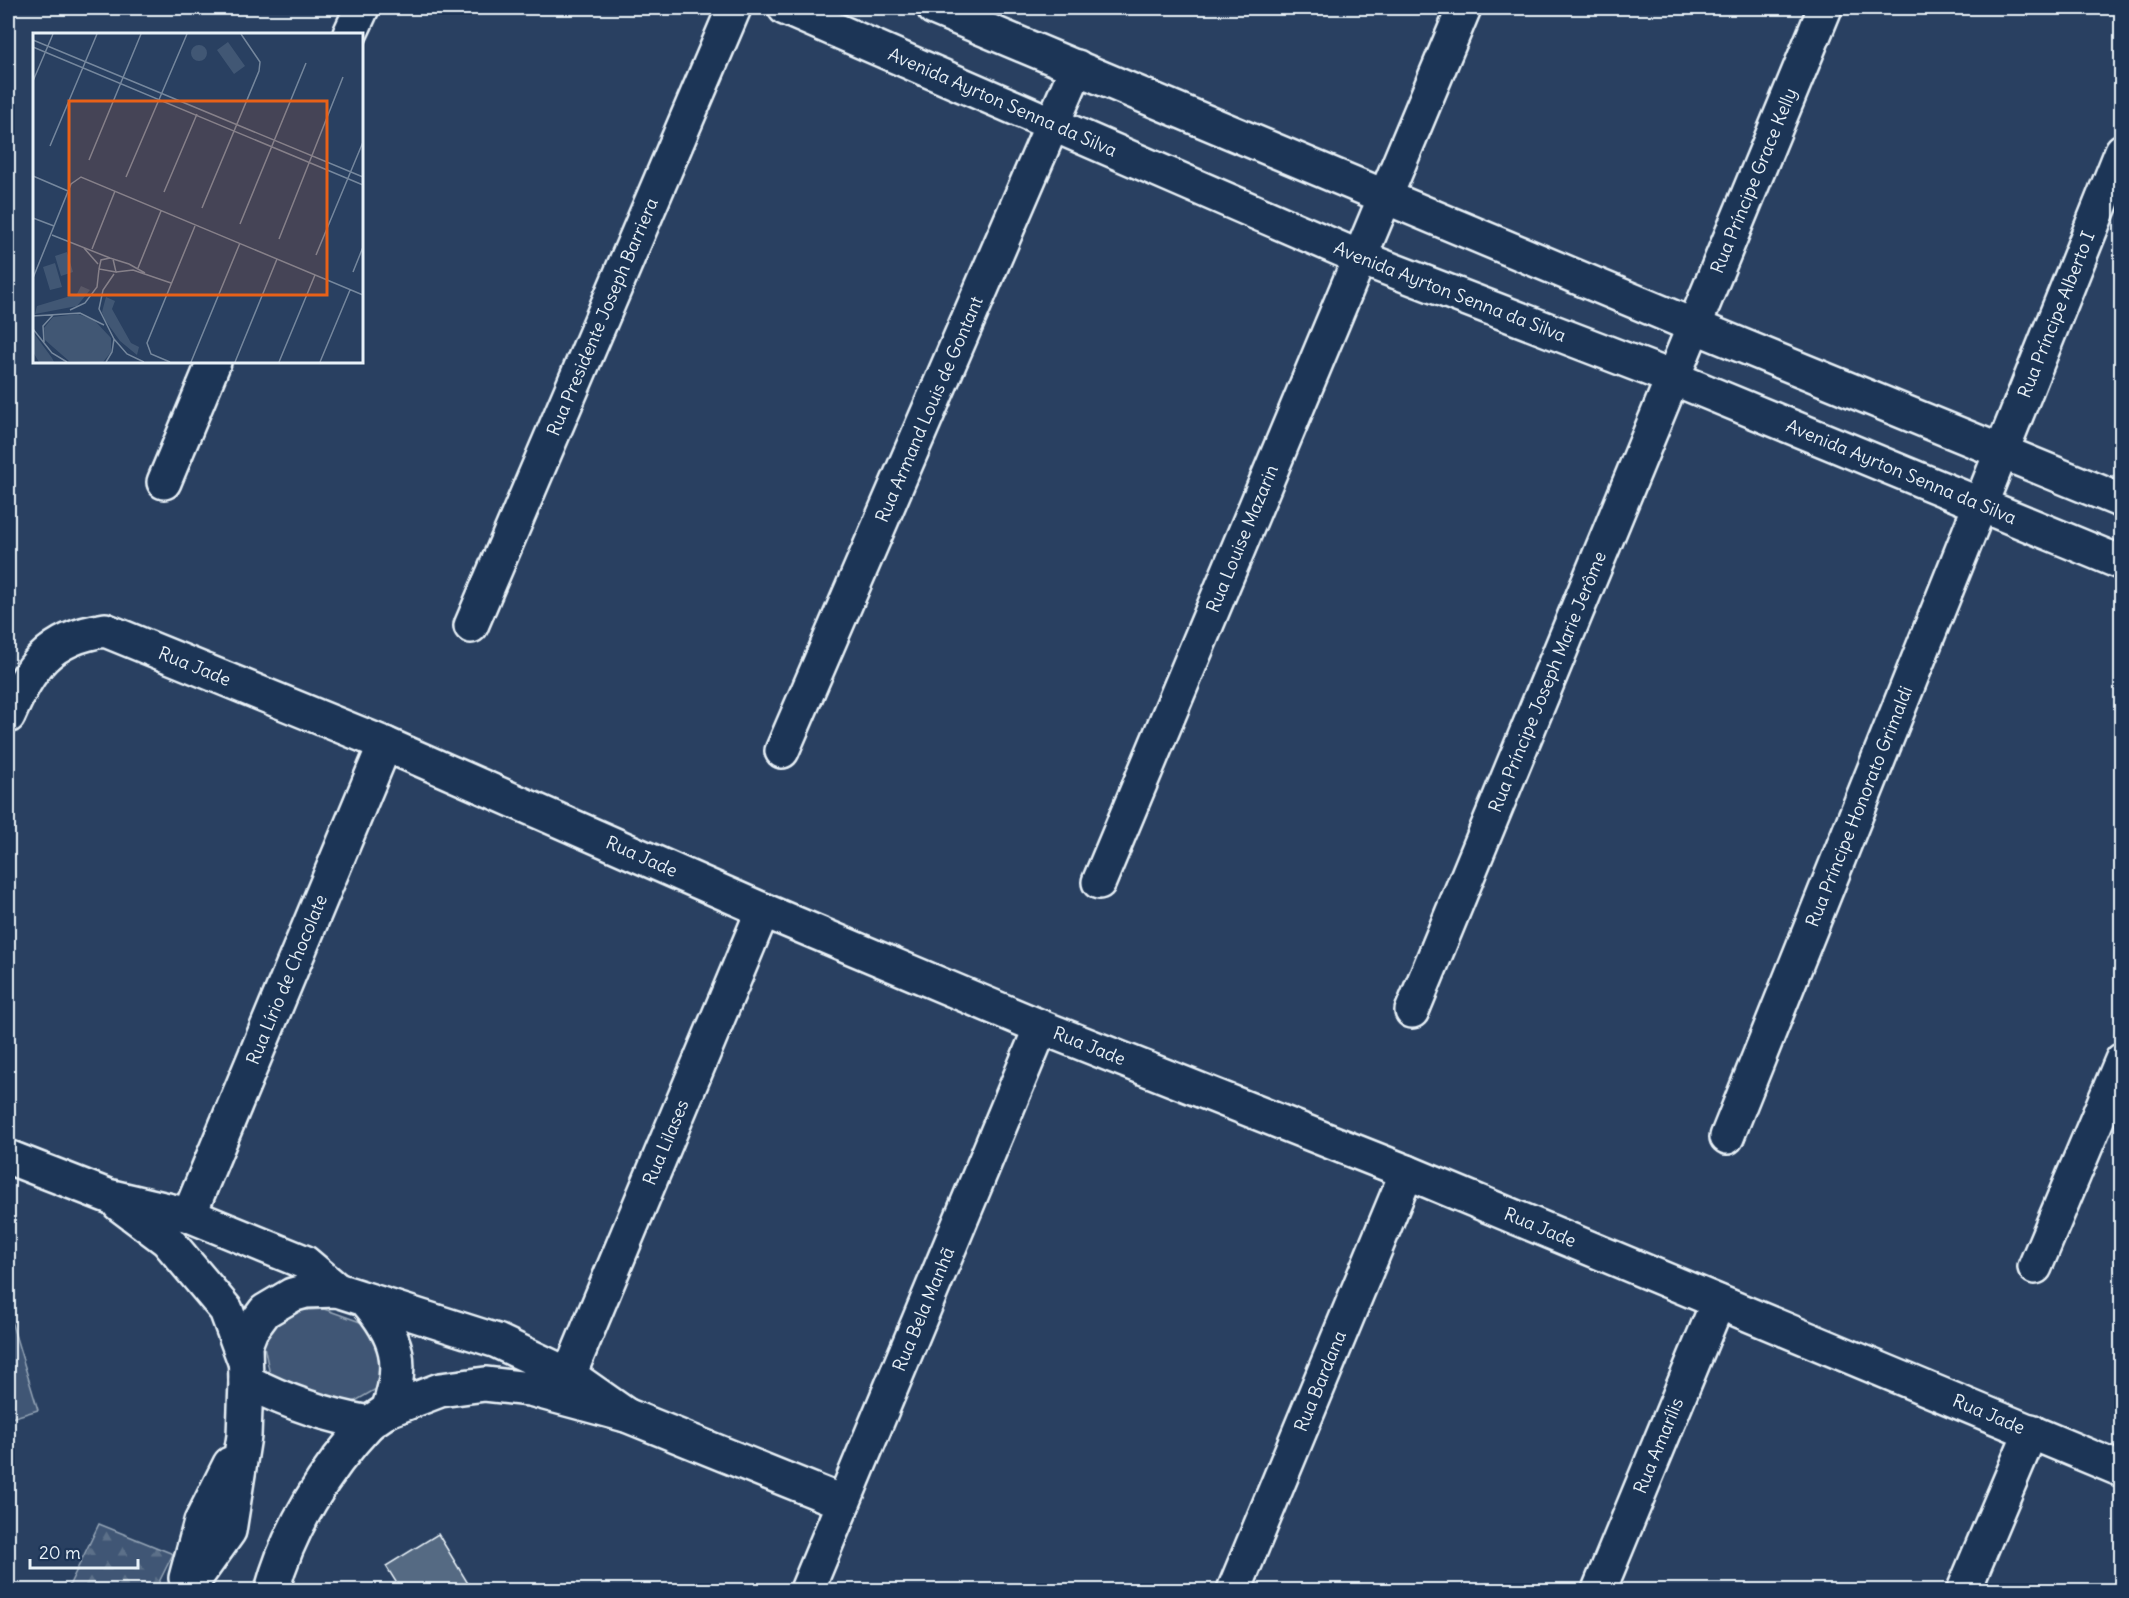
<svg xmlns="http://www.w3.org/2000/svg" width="2129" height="1598" viewBox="0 0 2129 1598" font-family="Delius,sans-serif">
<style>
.forest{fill:url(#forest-firs);stroke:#94a4b6;stroke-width:1.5}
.park{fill:#415774;stroke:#94a4b6;stroke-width:1.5}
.building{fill:#556a83;stroke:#e8f1f8;stroke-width:1.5}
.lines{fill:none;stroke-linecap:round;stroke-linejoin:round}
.minor-casing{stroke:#e8f1f8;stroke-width:38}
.minor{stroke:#1d3557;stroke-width:33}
.labels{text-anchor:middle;stroke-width:6;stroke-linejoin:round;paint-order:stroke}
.street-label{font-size:18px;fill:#e8f1f8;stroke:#1d3557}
.inset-road{fill:none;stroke:#75879d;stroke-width:1.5}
.view{fill:#e86118;fill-opacity:0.15;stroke:#e86118;stroke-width:3}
.inset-edge{fill:none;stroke:#e8f1f8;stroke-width:3}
</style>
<defs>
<pattern id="forest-firs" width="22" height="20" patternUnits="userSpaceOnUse" patternTransform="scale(1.5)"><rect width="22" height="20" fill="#415774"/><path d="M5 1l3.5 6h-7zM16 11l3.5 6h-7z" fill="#5c7089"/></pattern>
</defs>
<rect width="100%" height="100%" fill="#294061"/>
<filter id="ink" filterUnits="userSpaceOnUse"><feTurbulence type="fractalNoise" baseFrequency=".0167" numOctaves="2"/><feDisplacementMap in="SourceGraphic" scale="12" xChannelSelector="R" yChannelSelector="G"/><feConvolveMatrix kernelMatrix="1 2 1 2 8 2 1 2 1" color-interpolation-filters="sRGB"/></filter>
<g filter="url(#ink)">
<!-- forest -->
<path class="forest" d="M99,1524L173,1554L155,1590H67Z"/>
<!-- park -->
<path class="park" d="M324,1309L363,1323L384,1352L383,1385L352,1403L312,1398L270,1375L263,1341L267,1323L292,1311Z
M8,1311L38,1410L8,1419Z"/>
<!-- building -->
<path class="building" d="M438,1534L472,1590H401L386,1566Z"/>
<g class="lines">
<defs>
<g id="minor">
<path id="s1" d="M785,8L1361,258L1673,378L2122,563"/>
<path d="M934,8L1694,326L2122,501"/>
<path d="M350,34L362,8"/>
<path d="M164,482L214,362"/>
<path id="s2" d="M471,626L734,8"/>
<path id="s3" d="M8,716C30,667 48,638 105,630L385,744L763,910L1041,1027L1407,1172L2122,1470"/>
<path id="s4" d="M782,751L1077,67"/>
<path id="s5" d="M1099,882L1464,8"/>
<path id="s6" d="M1412,1011L1825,8"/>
<path id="s7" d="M1727,1137L2122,151"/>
<path d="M8,1157L108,1196L189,1215L304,1262L337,1290"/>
<path d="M119,1204L167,1240L226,1310L244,1359"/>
<path id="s8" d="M189,1215L385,744"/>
<path d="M2035,1267L2122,1060"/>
<path d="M366,1300C398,1337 405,1364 388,1410L369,1423C325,1415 286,1402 246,1381L245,1345L251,1330L265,1311L292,1295L306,1291L337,1290L497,1341L569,1375L626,1415"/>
<path id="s9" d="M569,1375L763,910"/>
<path d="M388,1410L440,1390L485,1384L530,1389L626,1415L842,1502"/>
<path d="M186,1578L201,1522L230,1464"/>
<path d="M187,1590L229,1531L244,1436L246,1381"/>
<path d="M272,1590C289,1528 325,1470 369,1423"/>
<path id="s10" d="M807,1590L1041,1027"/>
<path id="s11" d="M1234,1590L1407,1172"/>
<path id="s12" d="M1599,1590L1718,1302"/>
<path d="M1964,1590L2031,1431"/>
</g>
</defs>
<!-- minor casing -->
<use href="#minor" class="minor-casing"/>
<!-- minor -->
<use href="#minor" class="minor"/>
</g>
</g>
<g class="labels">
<!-- street labels -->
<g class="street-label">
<text dy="6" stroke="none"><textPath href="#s1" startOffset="237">Avenida Ayrton Senna da Silva</textPath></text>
<text dy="6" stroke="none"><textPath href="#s6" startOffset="898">Rua Príncipe Grace Kelly</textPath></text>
<text dy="6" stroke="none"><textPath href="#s1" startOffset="723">Avenida Ayrton Senna da Silva</textPath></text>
<text dy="6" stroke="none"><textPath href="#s7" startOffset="886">Rua Príncipe Alberto I</textPath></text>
<text dy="6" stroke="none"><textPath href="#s2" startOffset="336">Rua Presidente Joseph Barriera</textPath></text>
<text dy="6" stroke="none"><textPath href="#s4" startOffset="372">Rua Armand Louis de Gontant</textPath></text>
<text dy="6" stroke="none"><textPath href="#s1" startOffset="1209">Avenida Ayrton Senna da Silva</textPath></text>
<text dy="6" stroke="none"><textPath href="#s5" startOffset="372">Rua Louise Mazarin</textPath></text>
<text dy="6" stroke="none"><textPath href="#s3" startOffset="234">Rua Jade</textPath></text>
<text dy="6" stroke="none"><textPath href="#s6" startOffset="356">Rua Príncipe Joseph Marie Jerôme</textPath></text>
<text dy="6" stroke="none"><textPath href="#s7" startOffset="356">Rua Príncipe Honorato Grimaldi</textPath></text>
<text dy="6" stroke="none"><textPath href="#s3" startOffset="720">Rua Jade</textPath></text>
<text dy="6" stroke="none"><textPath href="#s8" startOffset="255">Rua Lírio de Chocolate</textPath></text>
<text dy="6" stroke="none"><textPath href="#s3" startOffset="1206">Rua Jade</textPath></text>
<text dy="6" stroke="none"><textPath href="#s9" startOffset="252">Rua Lilases</textPath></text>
<text dy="6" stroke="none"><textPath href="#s3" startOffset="1692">Rua Jade</textPath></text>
<text dy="6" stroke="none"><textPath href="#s10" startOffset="304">Rua Bela Manhã</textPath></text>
<text dy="6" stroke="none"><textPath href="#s11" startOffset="226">Rua Bardana</textPath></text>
<text dy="6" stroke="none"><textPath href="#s3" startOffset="2178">Rua Jade</textPath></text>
<text dy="6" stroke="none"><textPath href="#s12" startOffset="156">Rua Amarílis</textPath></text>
</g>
</g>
<!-- overview -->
<g transform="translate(33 33)">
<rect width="330" height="330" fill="#294061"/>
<path d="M48,253L57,257L44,273L2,281L4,273L44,261ZM73,264L82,268L79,276L98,310L106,314L104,322L87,308L72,287L69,279ZM0,299L19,325L21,329H6L0,319Z" fill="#415774"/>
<path d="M195,9L212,33L201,41L184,17ZM158 20a8 8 0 1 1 16 0a8 8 0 1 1-16 0ZM34,219L40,239L28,243L22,223ZM22,230L29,254L17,257L10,234ZM45,281L61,287L78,305V319L70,329L36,328L12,307L11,295L20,284Z" fill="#415774"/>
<path class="inset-road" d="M0,7L330,144M0,14L330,152M0,48L20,1M17,113L64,1M56,127L108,1M0,143L35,158M93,144L154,1M131,159L164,81M169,175L226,38L227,29L208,1M0,185L21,193M207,191L273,30M19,202L77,225M246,206L310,44M51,215L65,231M59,216L82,158M283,222L330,109M80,226L83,239L66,236L68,227L77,225L96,231L112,240M105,235L128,178M83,239L100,237L138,250M320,239L330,214M0,245L38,151L48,144L330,262M37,277L52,270L64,254L66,236M0,283L47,280L71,292M0,296L19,320L34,329M81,306L94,321L111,329M11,309L10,293L20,282M73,329L79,319L81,306L66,276L70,257L81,241M137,329L118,321L114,310L162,193M158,329L207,210M202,329L244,226M246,329L282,242M287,329L317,257"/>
<path class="view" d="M36,68H294V262H36Z"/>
<rect width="330" height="330" class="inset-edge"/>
</g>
<!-- margin -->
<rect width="2129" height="1598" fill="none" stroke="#1d3557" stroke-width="30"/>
<rect x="15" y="15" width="2099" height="1568" fill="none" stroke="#e8f1f8" stroke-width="2" filter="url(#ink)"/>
<!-- scale -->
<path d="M30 1559v9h108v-9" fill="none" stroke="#e8f1f8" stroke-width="3"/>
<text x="39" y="1559" font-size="18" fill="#e8f1f8" stroke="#1d3557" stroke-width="4.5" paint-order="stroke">20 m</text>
</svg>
